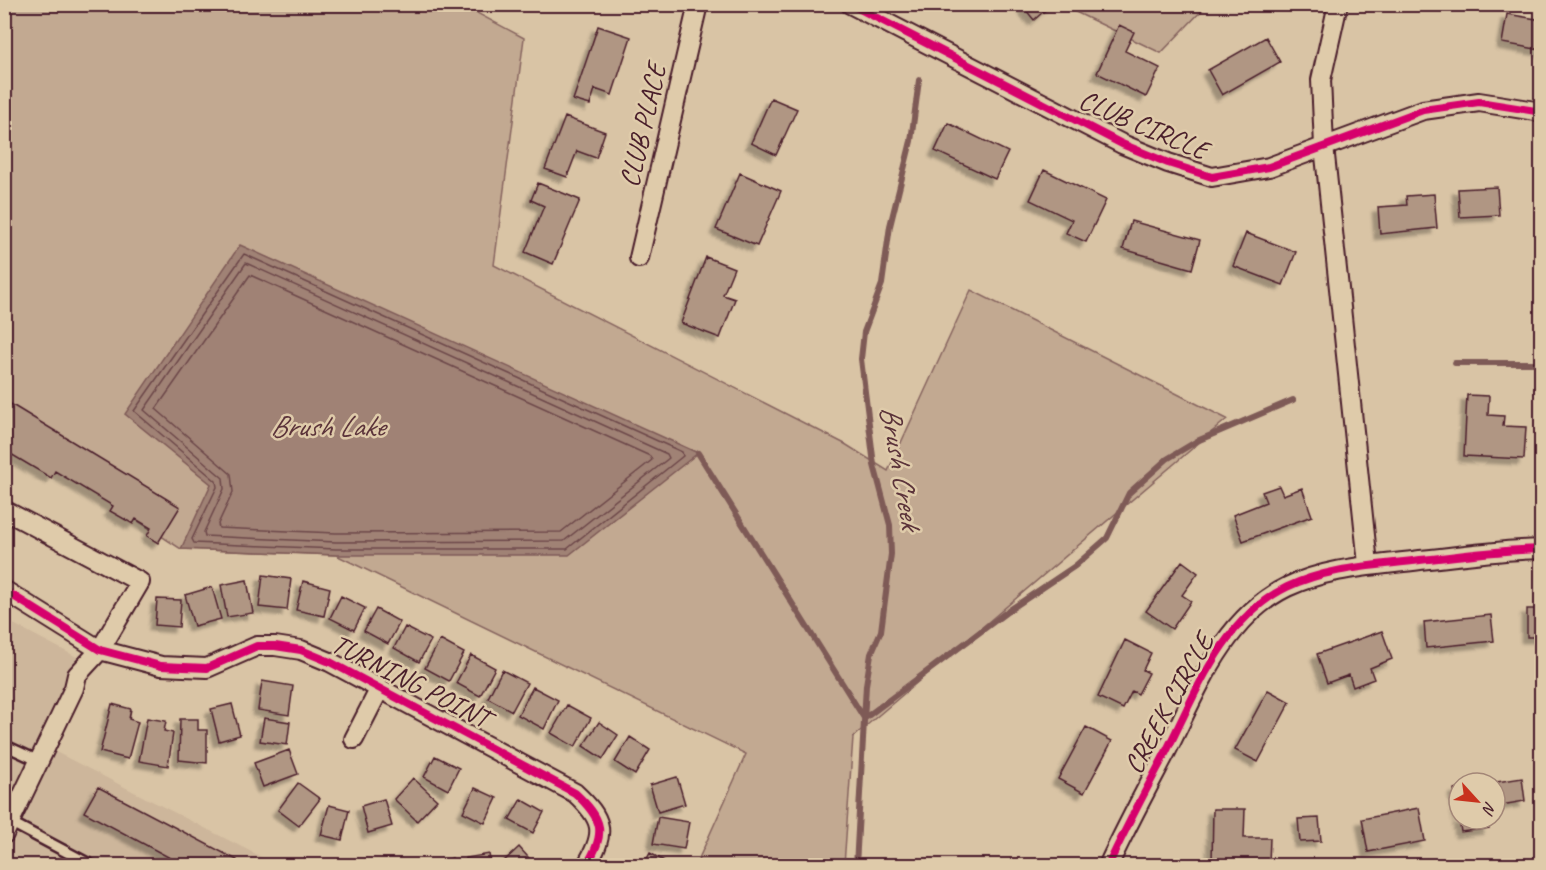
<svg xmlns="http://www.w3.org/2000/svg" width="1546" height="870" viewBox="0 0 1546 870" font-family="Caveat,sans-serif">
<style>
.built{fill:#cdb69b}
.green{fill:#c2a991;stroke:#86645e;stroke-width:1.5}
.water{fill:#a08275;stroke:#7e5a57;stroke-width:1.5}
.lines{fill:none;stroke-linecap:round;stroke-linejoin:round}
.shore{stroke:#6c4749;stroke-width:1.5}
.stream{stroke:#7e5a57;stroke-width:6}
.building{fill:#b09683;stroke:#4a1f2b;stroke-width:1.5;filter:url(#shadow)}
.service-casing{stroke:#4a1f2b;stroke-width:14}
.minor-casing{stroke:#4a1f2b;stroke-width:22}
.service{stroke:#dfcbaa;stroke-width:9}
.minor{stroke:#dfcbaa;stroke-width:18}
.cycleway-casing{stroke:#dfcbaa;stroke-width:11}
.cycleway{stroke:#d6006c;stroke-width:8}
.labels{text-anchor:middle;stroke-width:5;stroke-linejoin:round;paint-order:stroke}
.street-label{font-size:28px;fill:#4a1f2b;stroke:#dfcbaa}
.water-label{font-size:30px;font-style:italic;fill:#5b333a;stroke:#dfcbaa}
</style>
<defs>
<filter id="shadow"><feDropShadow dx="-5.5" dy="5.5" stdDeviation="1.5" flood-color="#0004"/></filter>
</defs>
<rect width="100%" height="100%" fill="#d9c4a5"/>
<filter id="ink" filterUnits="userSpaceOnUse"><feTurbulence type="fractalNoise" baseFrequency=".0167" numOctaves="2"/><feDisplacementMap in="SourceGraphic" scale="12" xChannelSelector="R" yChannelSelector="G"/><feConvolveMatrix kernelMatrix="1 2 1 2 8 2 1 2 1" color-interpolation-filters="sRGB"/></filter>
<g filter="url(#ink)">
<!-- built -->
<path class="built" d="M4,619L88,663L46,747L277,865H5Z"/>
<!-- green -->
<path class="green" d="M4,5H462L524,38L494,265L845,444L888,471L971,290L1227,419L853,737L844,865H696L746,754L336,555L181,549L5,434Z
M1061,5H1207L1161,53Z"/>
<!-- water -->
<path class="water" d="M240,245L698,453L569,555H336L181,549L211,484L125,414Z"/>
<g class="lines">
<!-- shore -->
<path class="shore" d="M244,254L682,452L683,456L567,549H336L194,543L192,539L217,487L216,481L134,411Z
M246,263L667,454L669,458L564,541L336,542L205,536L204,532L224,489L223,478L144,410Z
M250,275L650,456L652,460L561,532L336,533L219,528L218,524L233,492L231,474L156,409Z"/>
<!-- stream -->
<path class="stream" d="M1455,363H1542
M698,453L864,718
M865,718L1008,611L1075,566L1107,538L1129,493L1167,459L1197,441L1293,400
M856,866L866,685L871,654L881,631L891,554L890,525L874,465L861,359L864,332L882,284L890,226L911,141L919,80"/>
</g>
<!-- building -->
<path class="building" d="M1021,4H1052L1034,20Z
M1507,14L1542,20V50L1502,43Z
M1119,25L1134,32L1125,51L1160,68L1146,97L1097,73Z
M598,26L631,37L612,95L595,89L590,105L573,100Z
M1266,37L1280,62L1222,95L1208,70Z
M771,98L797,109L776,155L751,143Z
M565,117L605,132L596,158L577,151L567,177L545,169Z
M948,123L1008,152L995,179L935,151Z
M1044,170L1106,200L1086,242L1066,233L1072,220L1030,200Z
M740,173L781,191L757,246L716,229Z
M538,183L580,200L553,264L525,252L544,206L531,200Z
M1497,187L1499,215L1460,217L1458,189Z
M1434,194L1437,228L1380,234L1378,207L1407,205L1406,196Z
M1131,221L1200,240L1192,269L1123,249Z
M1246,233L1296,252L1283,285L1233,266Z
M706,257L734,268L723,295L735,299L720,338L681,323Z
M1467,395L1489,396L1488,415L1504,416L1503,426L1526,427L1524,459L1464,456Z
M4,400L180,507L158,543L147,536L151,528L136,519L133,524L110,511L113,506L55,471L51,478L4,450Z
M1279,486L1283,495L1302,488L1312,516L1243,541L1233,515L1266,502L1262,492Z
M1182,561L1198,573L1182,595L1191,601L1172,629L1146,611Z
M263,575L291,579L287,610L259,607Z
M247,580L253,613L227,617L221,585Z
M303,581L330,588L324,616L296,610Z
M212,587L221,619L194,626L185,595Z
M341,596L365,608L354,630L330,618Z
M157,599L181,600L179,627L155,625Z
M376,609L400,622L388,644L364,631Z
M1527,609H1542V637H1527Z
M1491,615L1494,641L1426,648L1424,622Z
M405,627L431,640L419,662L394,648Z
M1382,631L1392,659L1370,668L1374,679L1353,687L1349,675L1327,683L1317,654Z
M440,640L464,653L449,681L425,668Z
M1125,640L1151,653L1143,670L1149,673L1138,694L1132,691L1123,709L1098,697Z
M471,655L495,668L480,696L456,683Z
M502,670L527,683L512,711L488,698Z
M262,681L293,686L289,715L258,710Z
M533,687L558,700L544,729L518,715Z
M1268,690L1290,702L1258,762L1235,750Z
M112,704L131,709L129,719L138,722L128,759L100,752Z
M232,704L240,735L219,741L211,709Z
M567,705L591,718L575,747L551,733Z
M147,718L166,721L164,731L173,733L168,766L139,761Z
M264,718L290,722L287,745L260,741Z
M180,719H198V730H207V763L179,760Z
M599,722L618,735L603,759L583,746Z
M1086,727L1112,741L1084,793L1058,779Z
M630,737L650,750L635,775L615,762Z
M289,750L298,774L263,787L254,763Z
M435,756L459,768L448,790L424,777Z
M677,777L685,804L658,812L650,785Z
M413,778L437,800L417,821L394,799Z
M1522,778L1525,801L1495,806V783H1490Z
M298,783L320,799L299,826L278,810Z
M98,787L237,860L234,866H185L84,812Z
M475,788L497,798L485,823L463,812Z
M1459,788V817L1454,789Z
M384,799L392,826L368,833L361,806Z
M521,799L544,812L533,833L509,820Z
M329,805L349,810L342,840L321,835Z
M1419,808L1425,841L1368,852L1362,819Z
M1213,809H1245L1244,838H1270L1269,863H1212Z
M658,817L689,822L684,849L653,844Z
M1319,818L1321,841L1300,842L1298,819Z
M1459,819H1488L1489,828L1461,832Z
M519,847L536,866H505L502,863Z
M650,853L673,866H643Z
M489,854L491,866H467L466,858Z
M452,858L455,866H432Z"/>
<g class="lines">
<defs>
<path id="service" d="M4,745L39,761
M10,822L93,866"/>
<path id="minor" d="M850,4L1122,144L1168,163L1212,177L1269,167L1423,110L1479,102L1542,112
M1338,4L1321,80L1324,146L1368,564
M639,258L698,4
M4,510L140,582L100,650L77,675L74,688L4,834
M4,590L100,650L161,666L207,668L257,646H275L301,650L330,662L575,793C603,819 607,832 586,866
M354,739L379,690
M1108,866C1126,827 1146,790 1166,752C1196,693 1223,618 1287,587C1329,567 1374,566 1420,560C1460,556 1500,550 1542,549
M1540,866L1542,865"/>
</defs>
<!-- service casing -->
<use href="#service" class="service-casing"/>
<!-- minor casing -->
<use href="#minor" class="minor-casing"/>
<!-- service -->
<use href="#service" class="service"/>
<!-- minor -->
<use href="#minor" class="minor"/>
<defs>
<path id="cycleway" d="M850,4L1122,144L1168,163L1212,177L1269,167L1423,110L1479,102L1542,112
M4,590L100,650L161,666L207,668L257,646H275L301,650L330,662L575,793C603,819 607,832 586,866
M1108,866C1126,827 1146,790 1166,752C1196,693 1223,618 1287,587C1329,567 1374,566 1420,560C1460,556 1500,550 1542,549"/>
</defs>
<!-- cycleway casing -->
<use href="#cycleway" class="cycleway-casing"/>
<!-- cycleway -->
<use href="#cycleway" class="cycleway"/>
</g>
</g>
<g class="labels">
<!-- street labels -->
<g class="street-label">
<text transform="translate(1144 124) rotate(23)" y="10">CLUB CIRCLE</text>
<text transform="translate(642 125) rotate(-77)" y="10">CLUB PLACE</text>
<text transform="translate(411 680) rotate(27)" y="10">TURNING POINT</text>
<text transform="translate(1168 703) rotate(-61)" y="10">CREEK CIRCLE</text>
</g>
<!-- water labels -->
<g class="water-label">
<text x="327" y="436">Brush Lake</text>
<text transform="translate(901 467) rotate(80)" y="10">Brush Creek</text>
</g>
</g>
<!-- margin -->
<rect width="1546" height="870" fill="none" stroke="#dfcbaa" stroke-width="24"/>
<rect x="12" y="12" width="1522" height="846" fill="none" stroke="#4a1f2b" stroke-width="2" filter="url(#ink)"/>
<!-- north arrow -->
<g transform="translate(1477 801) rotate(117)"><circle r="28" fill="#dfcbaa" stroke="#a38677" stroke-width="1.5"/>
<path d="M0-4.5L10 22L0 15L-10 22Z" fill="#c8321e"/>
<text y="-9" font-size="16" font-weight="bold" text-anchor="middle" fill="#4a1f2b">N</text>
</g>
</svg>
